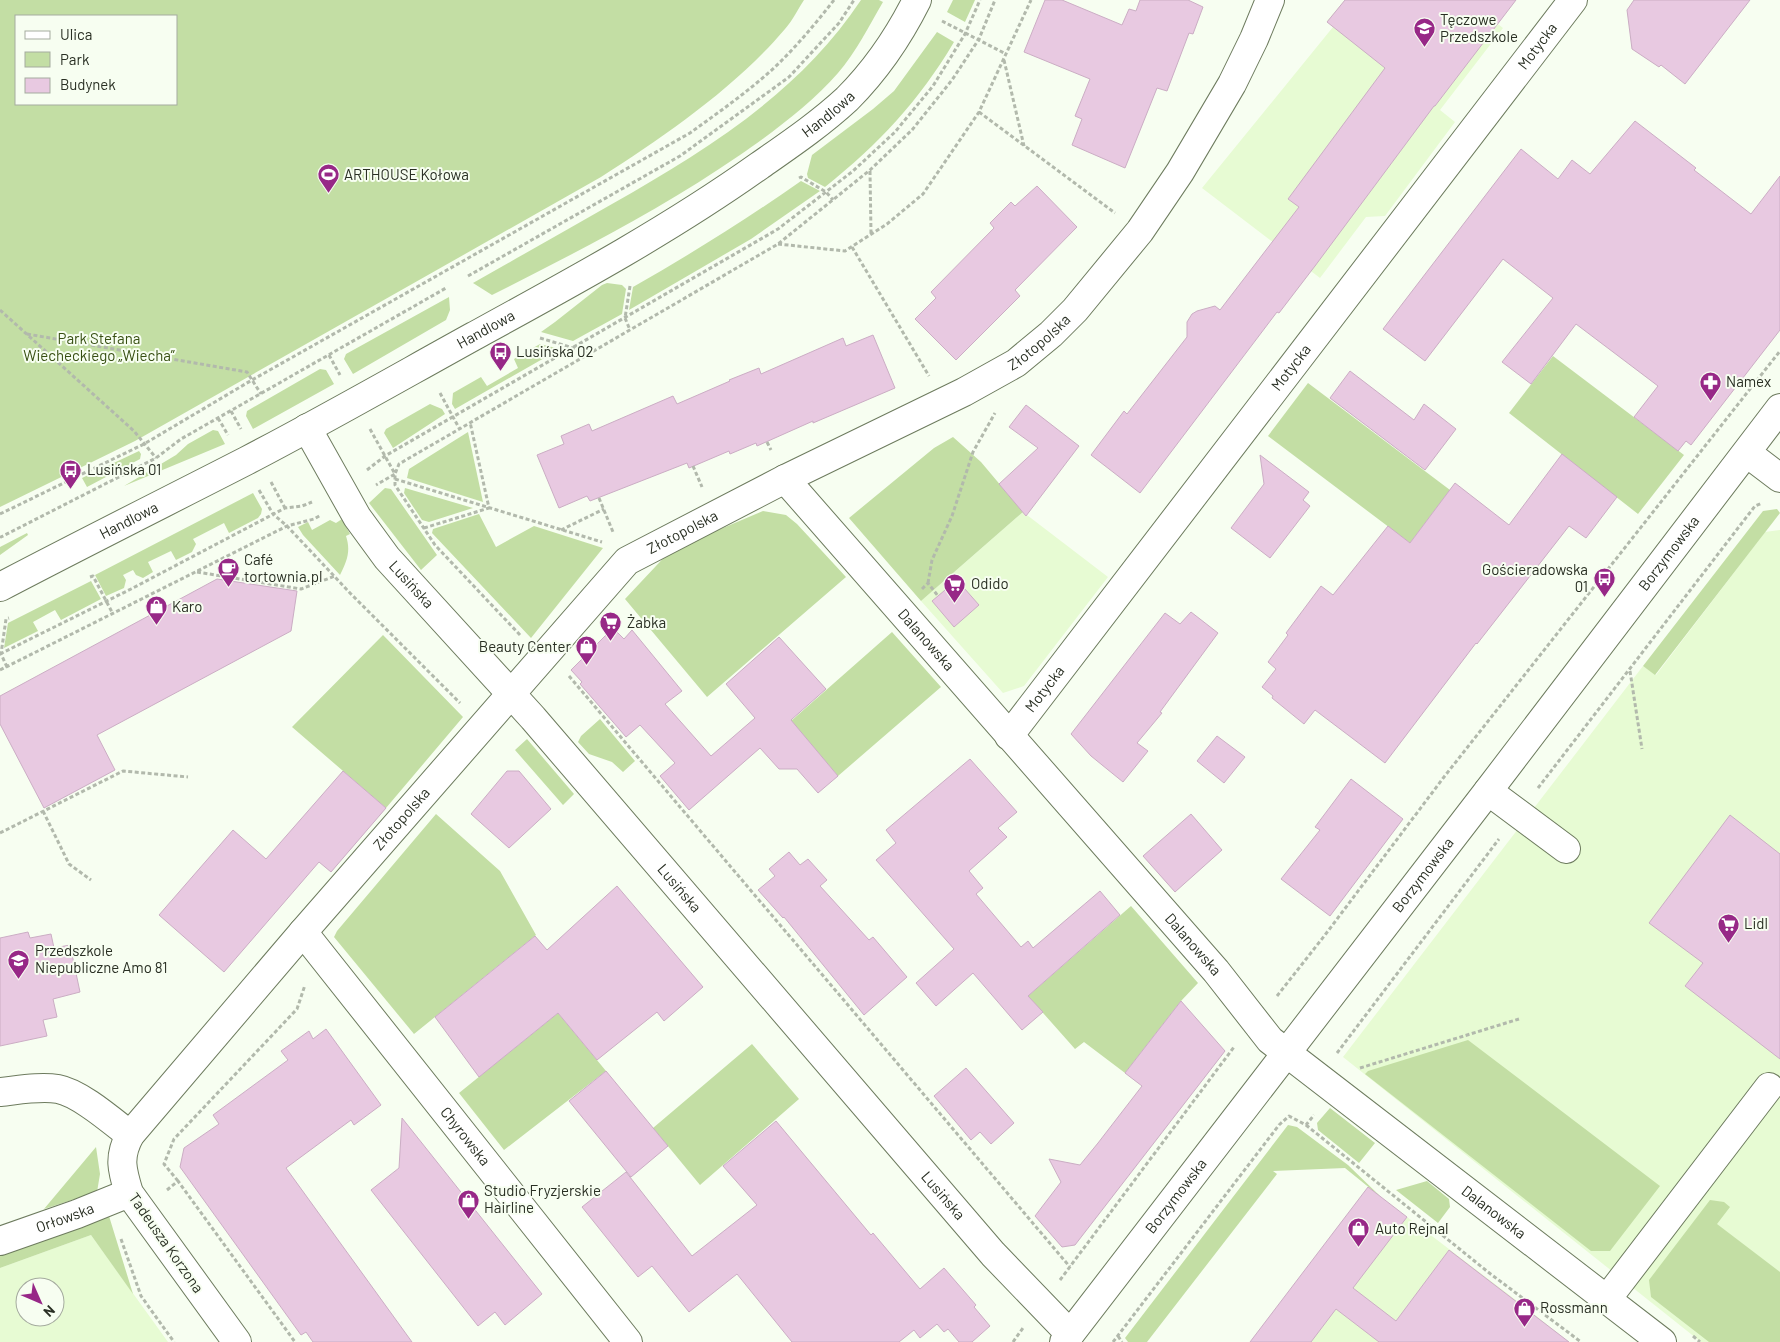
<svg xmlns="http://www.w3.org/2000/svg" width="1780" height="1342" viewBox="0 0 1780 1342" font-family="Barlow,sans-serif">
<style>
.built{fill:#e7fbd3;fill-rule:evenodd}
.green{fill:#c3dea4;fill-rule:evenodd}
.building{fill:#e8c9e1;stroke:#cbadc4}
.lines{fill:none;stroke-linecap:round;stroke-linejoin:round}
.minor-casing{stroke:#6d7b5e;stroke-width:30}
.path{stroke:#b2b9ac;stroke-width:3;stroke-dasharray:4 2.5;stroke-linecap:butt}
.minor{stroke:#fff;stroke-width:28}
.labels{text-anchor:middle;stroke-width:4;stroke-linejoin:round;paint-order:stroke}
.poi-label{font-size:15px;fill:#292f23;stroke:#f7fef1;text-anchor:start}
.street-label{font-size:15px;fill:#292f23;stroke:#f7fef1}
.park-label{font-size:15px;fill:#374f12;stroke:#f7fef1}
</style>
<rect width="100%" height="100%" fill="#f7fef1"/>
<!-- built -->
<path class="built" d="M1345,0H1467L1503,28L1440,110L1455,122L1385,216L1366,217L1320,278L1202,188L1333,27L1327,21Z
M1023,512L1108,577L1024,686L1003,693L921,601Z
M1780,530V1342H1701L1343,1057L1643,666L1656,675L1765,532Z
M1407,1217L1525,1307L1569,1342H1250Z
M91,1235L168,1342H0V1268ZM25,1287H55V1317H25Z"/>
<!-- green -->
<path class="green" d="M0,0H804C798,9 793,20 785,29C736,87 665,136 601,177L135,441L0,507ZM16,16H176V104H16Z
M861,0H879L883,2C869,26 856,52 838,73C812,103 772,133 740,155C660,210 577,252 492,295L473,283C519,257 566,230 612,204C707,150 799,93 861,0Z
M953,0H975L965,22L947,12Z
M937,32L954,42C919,101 879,144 825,187L808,178L807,174L812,155L873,109L894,91Z
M801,181L820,191L751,239L629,310L633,287C691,254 747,219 801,181Z
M607,283L622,285L626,289L622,314L573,341L541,332L555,322L602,285Z
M449,297L450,310L446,320L353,374L344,359L346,354Z
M540,344L560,349L455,409L452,404L453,393L481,377L487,386L518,368L514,359Z
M1553,356L1684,455L1638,514L1509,413Z
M320,369L326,370L334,384L253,429L246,416L247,411Z
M1308,383L1450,490L1410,543L1268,436Z
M430,404L442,409L445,414L393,448L384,433L386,429Z
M213,430L218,431L225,444L124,486L176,455L188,444Z
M468,432L483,502L407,478L409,469Z
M953,437L981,462L1023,512L921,601L849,518L934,448Z
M139,451L141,454L140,459L87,487L82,478Z
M385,488L391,489L437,555L421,570L369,503Z
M405,488L473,508L429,522L422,520L404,493Z
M253,493L262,509L261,514L258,518L229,533L224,523L193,539L196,544L192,552L176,560L171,551L148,562L153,572L143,578L136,575L133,570L123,575L126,580L124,588L106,596L95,575Z
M1777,509L1780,513L1655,675L1643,666L1763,511Z
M763,511L786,515L797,524L846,577L707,697L625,599L671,550Z
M479,514L496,547L534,526L603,548L531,638L432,533L433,529Z
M342,519L350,534L346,536C351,551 347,561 340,575L303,535L298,527L308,522L312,530L330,520L336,523Z
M27,533L28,535L0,555V547Z
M91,581L101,599L61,620L55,610L33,622L38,631L4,648L8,623Z
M892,632L941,687L838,776L791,721Z
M383,635L463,717L386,808L292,727Z
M600,719L635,761L623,772L612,762L589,754L578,742L581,736Z
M527,739L574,794L563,805L515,750Z
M436,814L500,871L536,935L414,1034L334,937L337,931Z
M1131,906L1198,983L1181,1001L1125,1073L1084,1042L1075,1049L1028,996Z
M558,1013L606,1071L504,1150L459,1093Z
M1468,1040L1660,1186L1610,1251H1591L1365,1074L1368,1071Z
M752,1044L799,1099L700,1185L653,1128Z
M1330,1108L1375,1143L1359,1163L1318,1130L1317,1123Z
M1288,1125L1297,1127L1348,1165L1382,1198L1345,1168L1273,1171L1277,1174L1147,1342H1128L1125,1338Z
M96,1147L100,1174L97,1192L44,1209Z
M1427,1181L1449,1199L1450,1207L1438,1223L1396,1190Z
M1710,1200L1724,1202L1730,1207L1717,1224L1780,1272V1342H1709L1651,1297L1649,1280Z
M109,1216L133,1294L91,1235L0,1268V1254Z"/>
<!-- building -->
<path class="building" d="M1045,0H1062L1122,25L1129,9L1136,11L1140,0H1188L1203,7L1193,34L1189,33L1167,91L1157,88L1125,168L1072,145L1082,119L1075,116L1090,79L1024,52Z
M1345,0H1516L1435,106H1434L1315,266L1279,313L1277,312L1140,493L1091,455L1124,411L1127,414L1187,337V322L1192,314L1197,311L1215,306L1220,310L1299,207L1288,199L1385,68L1327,22Z
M1634,0H1750L1685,84L1661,65L1659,67L1632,49L1627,10Z
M1635,121L1696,168L1694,170L1751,214L1780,176V330L1691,445L1686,441L1678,451L1634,417L1658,386L1576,324L1531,384L1502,362L1553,298L1503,259L1425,361L1383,329L1521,149L1558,179L1572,160L1590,174Z
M1037,186L1077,227L1015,290L1020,296L956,360L915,319L936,298L931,292L994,228L990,223L1011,202L1015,206Z
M873,335L895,388L813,423V421L757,446L756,443L730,454L729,451L689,468L687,463L590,501L587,496L559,508L537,455L564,444L561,436L589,424L592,431L673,396L677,404L730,381L729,380L759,368L761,374L843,338L846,346Z
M1350,371L1414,420L1424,404L1456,429L1425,470L1330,398Z
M1026,405L1079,446L1026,516L999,484L1038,448L1009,427Z
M1562,454L1617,497L1586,538L1569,526L1477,644L1476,643L1385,763L1315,710L1304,724L1272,698L1273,696L1262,687L1276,669L1268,662L1288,635L1286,633L1321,586L1333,595L1388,526L1410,543L1455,483L1509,525Z
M1260,455L1309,492L1303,500L1310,506L1270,558L1231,528L1264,484Z
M217,579L297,591L291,631L97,735L115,770L44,808L0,724V696Z
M957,580L979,605L954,627L932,601Z
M1191,612L1218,633L1160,712L1162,713L1137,743L1148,751L1123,782L1091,756L1071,734L1165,613L1180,624Z
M613,628L624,639L632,630L682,691L665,704L711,756L755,718L726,684L779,637L826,689L791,720L838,776L818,793L797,769H779L760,748L689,810L660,776L675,763L640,725L626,737L580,684L582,682L571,670Z
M1217,736L1245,757L1224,783L1197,761Z
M970,759L1017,812L998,828L1007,837L969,871L983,888L976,894L1021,947L1028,941L1033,948L1100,891L1120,915L1028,996L1043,1012L1022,1030L973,973L936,1006L916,983L954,949L876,860L896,843L886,830Z
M343,771L386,808L331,872L319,862L224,972L159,915L233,830L266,859Z
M507,771H519L551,809L509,848L471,814Z
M1351,779L1403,819L1330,916L1281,879L1320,830L1315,827Z
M1191,814L1222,850L1175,892L1143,856Z
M1730,815L1780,854V1059L1685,986L1703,963L1649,923Z
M789,852L800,865L808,859L827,880L820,886L869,940L873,937L907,977L864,1015L784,917L783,918L758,890L775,876L769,869Z
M617,886L703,987L664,1021L657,1012L597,1060L558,1013L479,1077L435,1017L535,936L547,950Z
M28,932L30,938L51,934L54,948L70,945L80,992L53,999L57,1017L43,1020L47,1036L0,1046V938Z
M1181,1001L1225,1051L1075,1245L1062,1247L1035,1216L1061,1182L1049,1159L1080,1165L1098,1143L1142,1086L1125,1073Z
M326,1029L381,1105L354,1125L351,1120L286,1168L412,1342H313L306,1332L301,1335L180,1167L184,1148L219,1124L213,1115L288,1060L281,1051L309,1031L313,1039Z
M966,1068L1014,1123L991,1144L980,1132L971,1140L934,1096Z
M606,1071L668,1146L631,1177L569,1101Z
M402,1118L542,1294L505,1325L495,1312L478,1326L371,1190L399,1168Z
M776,1121L871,1235L873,1233L920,1289L944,1268L976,1305L974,1307L990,1326L972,1342H959L948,1329L944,1332L937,1324L920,1338L914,1330L899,1342H792L737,1274L689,1312L652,1266L638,1277L582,1207L626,1172L692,1256L757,1205L723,1166Z
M1368,1187L1407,1217L1353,1288L1396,1321L1449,1250L1569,1342H1379L1336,1309L1311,1342H1250Z"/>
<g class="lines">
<defs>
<g id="minor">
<path id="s1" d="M307,428L357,517L387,558L533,718L993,1254L1070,1334"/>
<path d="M1747,453L1780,478"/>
<path id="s2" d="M785,479L1216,971L1270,1040L1662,1342"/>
<path id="s3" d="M0,587C82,544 164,503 246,461C323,421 398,378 474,336C571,283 669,230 759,166C789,145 820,124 847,99C875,71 899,36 917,0"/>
<path id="s4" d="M1009,736L1573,0"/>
<path d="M1488,791L1566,849"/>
<path id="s5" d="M303,932L628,1342"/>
<path d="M0,1092C19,1090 40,1086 58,1089C80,1093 113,1122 130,1135"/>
<path id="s6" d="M0,1241L77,1214L129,1193"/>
<path d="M1607,1299L1769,1087"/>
<path id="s7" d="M237,1342L129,1193C122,1170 118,1157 130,1135L303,932L627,561L785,479L964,392L1016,363L1051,334L1075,310L1140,231L1180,172L1232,84L1254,39L1270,0"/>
<path id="s8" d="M1064,1342L1488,791L1780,408"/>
</g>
</defs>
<!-- minor casing -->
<use href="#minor" class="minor-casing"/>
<!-- path -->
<path class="path" d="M942,21L1006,54
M1004,60L1024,146
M979,112L1115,213
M870,171L871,234
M799,178L801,177L826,192L833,200
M778,244L845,251L887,224L923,194L979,112L1031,0
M852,247L929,376
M468,276L680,156L789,77L839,23L854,0
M630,286L625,318L630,330
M0,310L134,431L156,458
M27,334L247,372L261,394
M540,338L590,353
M329,355L340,375
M440,393L459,428
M231,411L241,429
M218,418L228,435
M370,429L395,474L376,485
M767,442L771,450
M693,466L702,487
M367,470L385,456L778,229L853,171L895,132L933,86L965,34L980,0
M395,479L602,542
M271,482L285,508
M259,490L273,514L287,526L350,593L460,703
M599,498L613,532
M0,514L144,444L252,380L690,133C719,112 749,91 775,67C797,46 816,23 834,0
M424,528L489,508L470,422
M561,530L604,509
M0,536L1,537L156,458L181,439L446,288
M197,572L301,589L335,576
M90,577L93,576L113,614
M928,583L932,560L952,516L973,452L995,413
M922,589L928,583L938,596
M520,635L435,545L395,485V474L399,464L778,244L870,170L912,130L952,80L979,39L995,0
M0,654L131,589L285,508L302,506L312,502
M7,667L1,654L6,619L9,618
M0,670L287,526L314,519L321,515
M1630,671L1642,749
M569,676L1070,1267
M1538,788L1755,506L1762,503
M43,811L69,864L91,880
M0,833L123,771L188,777
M1277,996L1325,935L1444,777L1780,351
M1337,1053L1499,839
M1360,1068L1519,1019
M1306,1125L1488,1272L1581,1342
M178,1181L164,1164L174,1139L297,1009L305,985
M167,1190L178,1181L295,1342
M121,1239L141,1296L174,1342
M1060,1280L1234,1047
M1118,1336L1122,1342
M1693,1336L1700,1342
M1013,1342L1023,1328
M1113,1342L1279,1125L1289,1116L1306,1125L1314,1115"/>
<!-- minor -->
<use href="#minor" class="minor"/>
</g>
<!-- icons -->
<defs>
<symbol id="school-pin" viewBox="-11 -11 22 30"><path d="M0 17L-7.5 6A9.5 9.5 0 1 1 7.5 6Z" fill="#972887" stroke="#f7fef1"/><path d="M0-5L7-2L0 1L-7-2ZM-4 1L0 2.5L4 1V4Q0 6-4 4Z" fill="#fff"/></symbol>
<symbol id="stadium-pin" viewBox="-11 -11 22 30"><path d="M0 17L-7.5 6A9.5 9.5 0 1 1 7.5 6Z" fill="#972887" stroke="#f7fef1"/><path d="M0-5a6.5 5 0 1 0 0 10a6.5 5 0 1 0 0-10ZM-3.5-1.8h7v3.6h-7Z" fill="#fff"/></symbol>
<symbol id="bus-pin" viewBox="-11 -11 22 30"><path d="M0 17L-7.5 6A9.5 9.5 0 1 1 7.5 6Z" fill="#972887" stroke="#f7fef1"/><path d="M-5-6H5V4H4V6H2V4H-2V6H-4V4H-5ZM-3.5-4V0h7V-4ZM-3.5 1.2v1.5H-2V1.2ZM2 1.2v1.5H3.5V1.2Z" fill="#fff"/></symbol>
<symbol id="pharmacy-pin" viewBox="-11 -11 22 30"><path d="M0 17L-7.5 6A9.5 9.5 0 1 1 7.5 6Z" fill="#972887" stroke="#f7fef1"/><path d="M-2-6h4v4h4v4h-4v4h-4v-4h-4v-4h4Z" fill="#fff"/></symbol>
<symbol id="cafe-pin" viewBox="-11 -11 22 30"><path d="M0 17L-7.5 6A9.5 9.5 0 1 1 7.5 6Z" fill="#972887" stroke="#f7fef1"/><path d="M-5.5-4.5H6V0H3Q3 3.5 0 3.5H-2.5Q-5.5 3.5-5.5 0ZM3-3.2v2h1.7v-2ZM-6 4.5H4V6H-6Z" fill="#fff"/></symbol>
<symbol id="supermarket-pin" viewBox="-11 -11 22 30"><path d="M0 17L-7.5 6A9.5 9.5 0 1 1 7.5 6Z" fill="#972887" stroke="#f7fef1"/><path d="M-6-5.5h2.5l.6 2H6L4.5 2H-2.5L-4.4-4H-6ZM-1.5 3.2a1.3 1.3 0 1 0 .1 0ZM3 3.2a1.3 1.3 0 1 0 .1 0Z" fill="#fff"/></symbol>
<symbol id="shop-pin" viewBox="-11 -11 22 30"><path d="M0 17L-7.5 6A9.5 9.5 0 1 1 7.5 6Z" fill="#972887" stroke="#f7fef1"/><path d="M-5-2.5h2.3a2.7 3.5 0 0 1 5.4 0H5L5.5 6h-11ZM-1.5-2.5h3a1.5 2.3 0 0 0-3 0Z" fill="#fff"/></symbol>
</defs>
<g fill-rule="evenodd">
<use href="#school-pin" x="1412" y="16" width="25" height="34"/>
<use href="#stadium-pin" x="316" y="162" width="25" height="34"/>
<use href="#bus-pin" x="488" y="340" width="25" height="34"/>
<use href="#pharmacy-pin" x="1698" y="370" width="25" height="34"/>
<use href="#bus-pin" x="58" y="458" width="25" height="34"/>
<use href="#cafe-pin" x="216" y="556" width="25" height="34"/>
<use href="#bus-pin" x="1592" y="566" width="25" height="34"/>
<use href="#supermarket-pin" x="942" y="572" width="25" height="34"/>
<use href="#shop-pin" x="144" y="594" width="25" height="34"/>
<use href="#supermarket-pin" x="598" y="610" width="25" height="34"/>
<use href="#shop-pin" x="574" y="634" width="25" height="34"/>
<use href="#supermarket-pin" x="1716" y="912" width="25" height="34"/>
<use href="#school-pin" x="6" y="948" width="25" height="34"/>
<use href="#shop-pin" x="456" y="1188" width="25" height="34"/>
<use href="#shop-pin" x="1346" y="1216" width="25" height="34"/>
<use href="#shop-pin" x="1512" y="1296" width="25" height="34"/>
</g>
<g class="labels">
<!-- poi labels -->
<g class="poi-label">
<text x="1440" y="25">Tęczowe<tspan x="1440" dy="17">Przedszkole</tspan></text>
<text x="344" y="180">ARTHOUSE Kołowa</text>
<text x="516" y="357">Lusińska 02</text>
<text x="1726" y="387">Namex</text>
<text x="87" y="475">Lusińska 01</text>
<text x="244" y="565">Café<tspan x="244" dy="17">tortownia.pl</tspan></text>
<text x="1588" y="575" text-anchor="end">Gościeradowska<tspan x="1588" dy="17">01</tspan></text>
<text x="971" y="589">Odido</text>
<text x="172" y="612">Karo</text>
<text x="627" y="628">Żabka</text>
<text x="571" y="652" text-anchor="end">Beauty Center</text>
<text x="1744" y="929">Lidl</text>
<text x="35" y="956">Przedszkole<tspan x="35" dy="17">Niepubliczne Amo 81</tspan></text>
<text x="484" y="1196">Studio Fryzjerskie<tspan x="484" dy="17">Hairline</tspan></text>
<text x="1375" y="1234">Auto Rejnal</text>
<text x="1540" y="1313">Rossmann</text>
</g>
<!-- street labels -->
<g class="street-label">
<text dy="5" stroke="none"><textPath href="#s4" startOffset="869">Motycka</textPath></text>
<text dy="5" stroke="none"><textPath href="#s3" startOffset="955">Handlowa</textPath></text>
<text dy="5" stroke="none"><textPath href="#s3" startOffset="550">Handlowa</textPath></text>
<text dy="5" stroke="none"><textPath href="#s7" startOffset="1471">Złotopolska</textPath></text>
<text dy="5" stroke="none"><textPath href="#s4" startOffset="464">Motycka</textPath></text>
<text dy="5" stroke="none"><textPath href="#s3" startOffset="145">Handlowa</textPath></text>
<text dy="5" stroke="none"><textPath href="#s7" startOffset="1066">Złotopolska</textPath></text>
<text dy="5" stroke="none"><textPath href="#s8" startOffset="994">Borzymowska</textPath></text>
<text dy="5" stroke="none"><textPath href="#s1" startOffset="189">Lusińska</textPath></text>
<text dy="5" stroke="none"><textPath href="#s2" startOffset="214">Dalanowska</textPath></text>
<text dy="5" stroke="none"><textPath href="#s4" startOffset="59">Motycka</textPath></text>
<text dy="5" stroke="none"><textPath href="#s7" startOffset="661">Złotopolska</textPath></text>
<text dy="5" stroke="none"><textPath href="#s8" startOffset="589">Borzymowska</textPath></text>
<text dy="5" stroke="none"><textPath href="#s1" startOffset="594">Lusińska</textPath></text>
<text dy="5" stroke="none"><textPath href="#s2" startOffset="619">Dalanowska</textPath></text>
<text dy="5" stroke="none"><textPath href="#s5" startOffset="261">Chyrowska</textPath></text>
<text dy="5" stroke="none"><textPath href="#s1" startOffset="999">Lusińska</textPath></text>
<text dy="5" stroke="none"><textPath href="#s8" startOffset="184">Borzymowska</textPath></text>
<text dy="5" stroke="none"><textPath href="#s2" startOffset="1024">Dalanowska</textPath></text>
<text dy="5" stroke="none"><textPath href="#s6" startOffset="69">Orłowska</textPath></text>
<text transform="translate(166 1243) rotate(55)" y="5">Tadeusza Korzona</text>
</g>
<!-- park labels -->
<g class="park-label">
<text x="99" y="344">Park Stefana<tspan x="99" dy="17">Wiecheckiego „Wiecha”</tspan></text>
</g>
</g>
<!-- legend -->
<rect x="15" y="15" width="162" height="90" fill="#f7fef1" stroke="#a5ab9f"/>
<rect x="25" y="31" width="25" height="8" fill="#ffffff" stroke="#a5ab9f"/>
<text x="60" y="40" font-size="15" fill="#292f23">Ulica</text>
<rect x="25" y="52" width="25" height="15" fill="#c3dea4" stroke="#a5ab9f"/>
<text x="60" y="65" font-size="15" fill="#292f23">Park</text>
<rect x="25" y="78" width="25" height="15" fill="#e8c9e1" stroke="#a5ab9f"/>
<text x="60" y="90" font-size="15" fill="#292f23">Budynek</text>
<!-- north arrow -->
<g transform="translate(40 1302) rotate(135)"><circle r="24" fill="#f7fef1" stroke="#a5ab9f"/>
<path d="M0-4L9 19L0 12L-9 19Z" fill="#972887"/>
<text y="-8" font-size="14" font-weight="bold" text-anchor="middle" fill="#292f23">N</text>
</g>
</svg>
